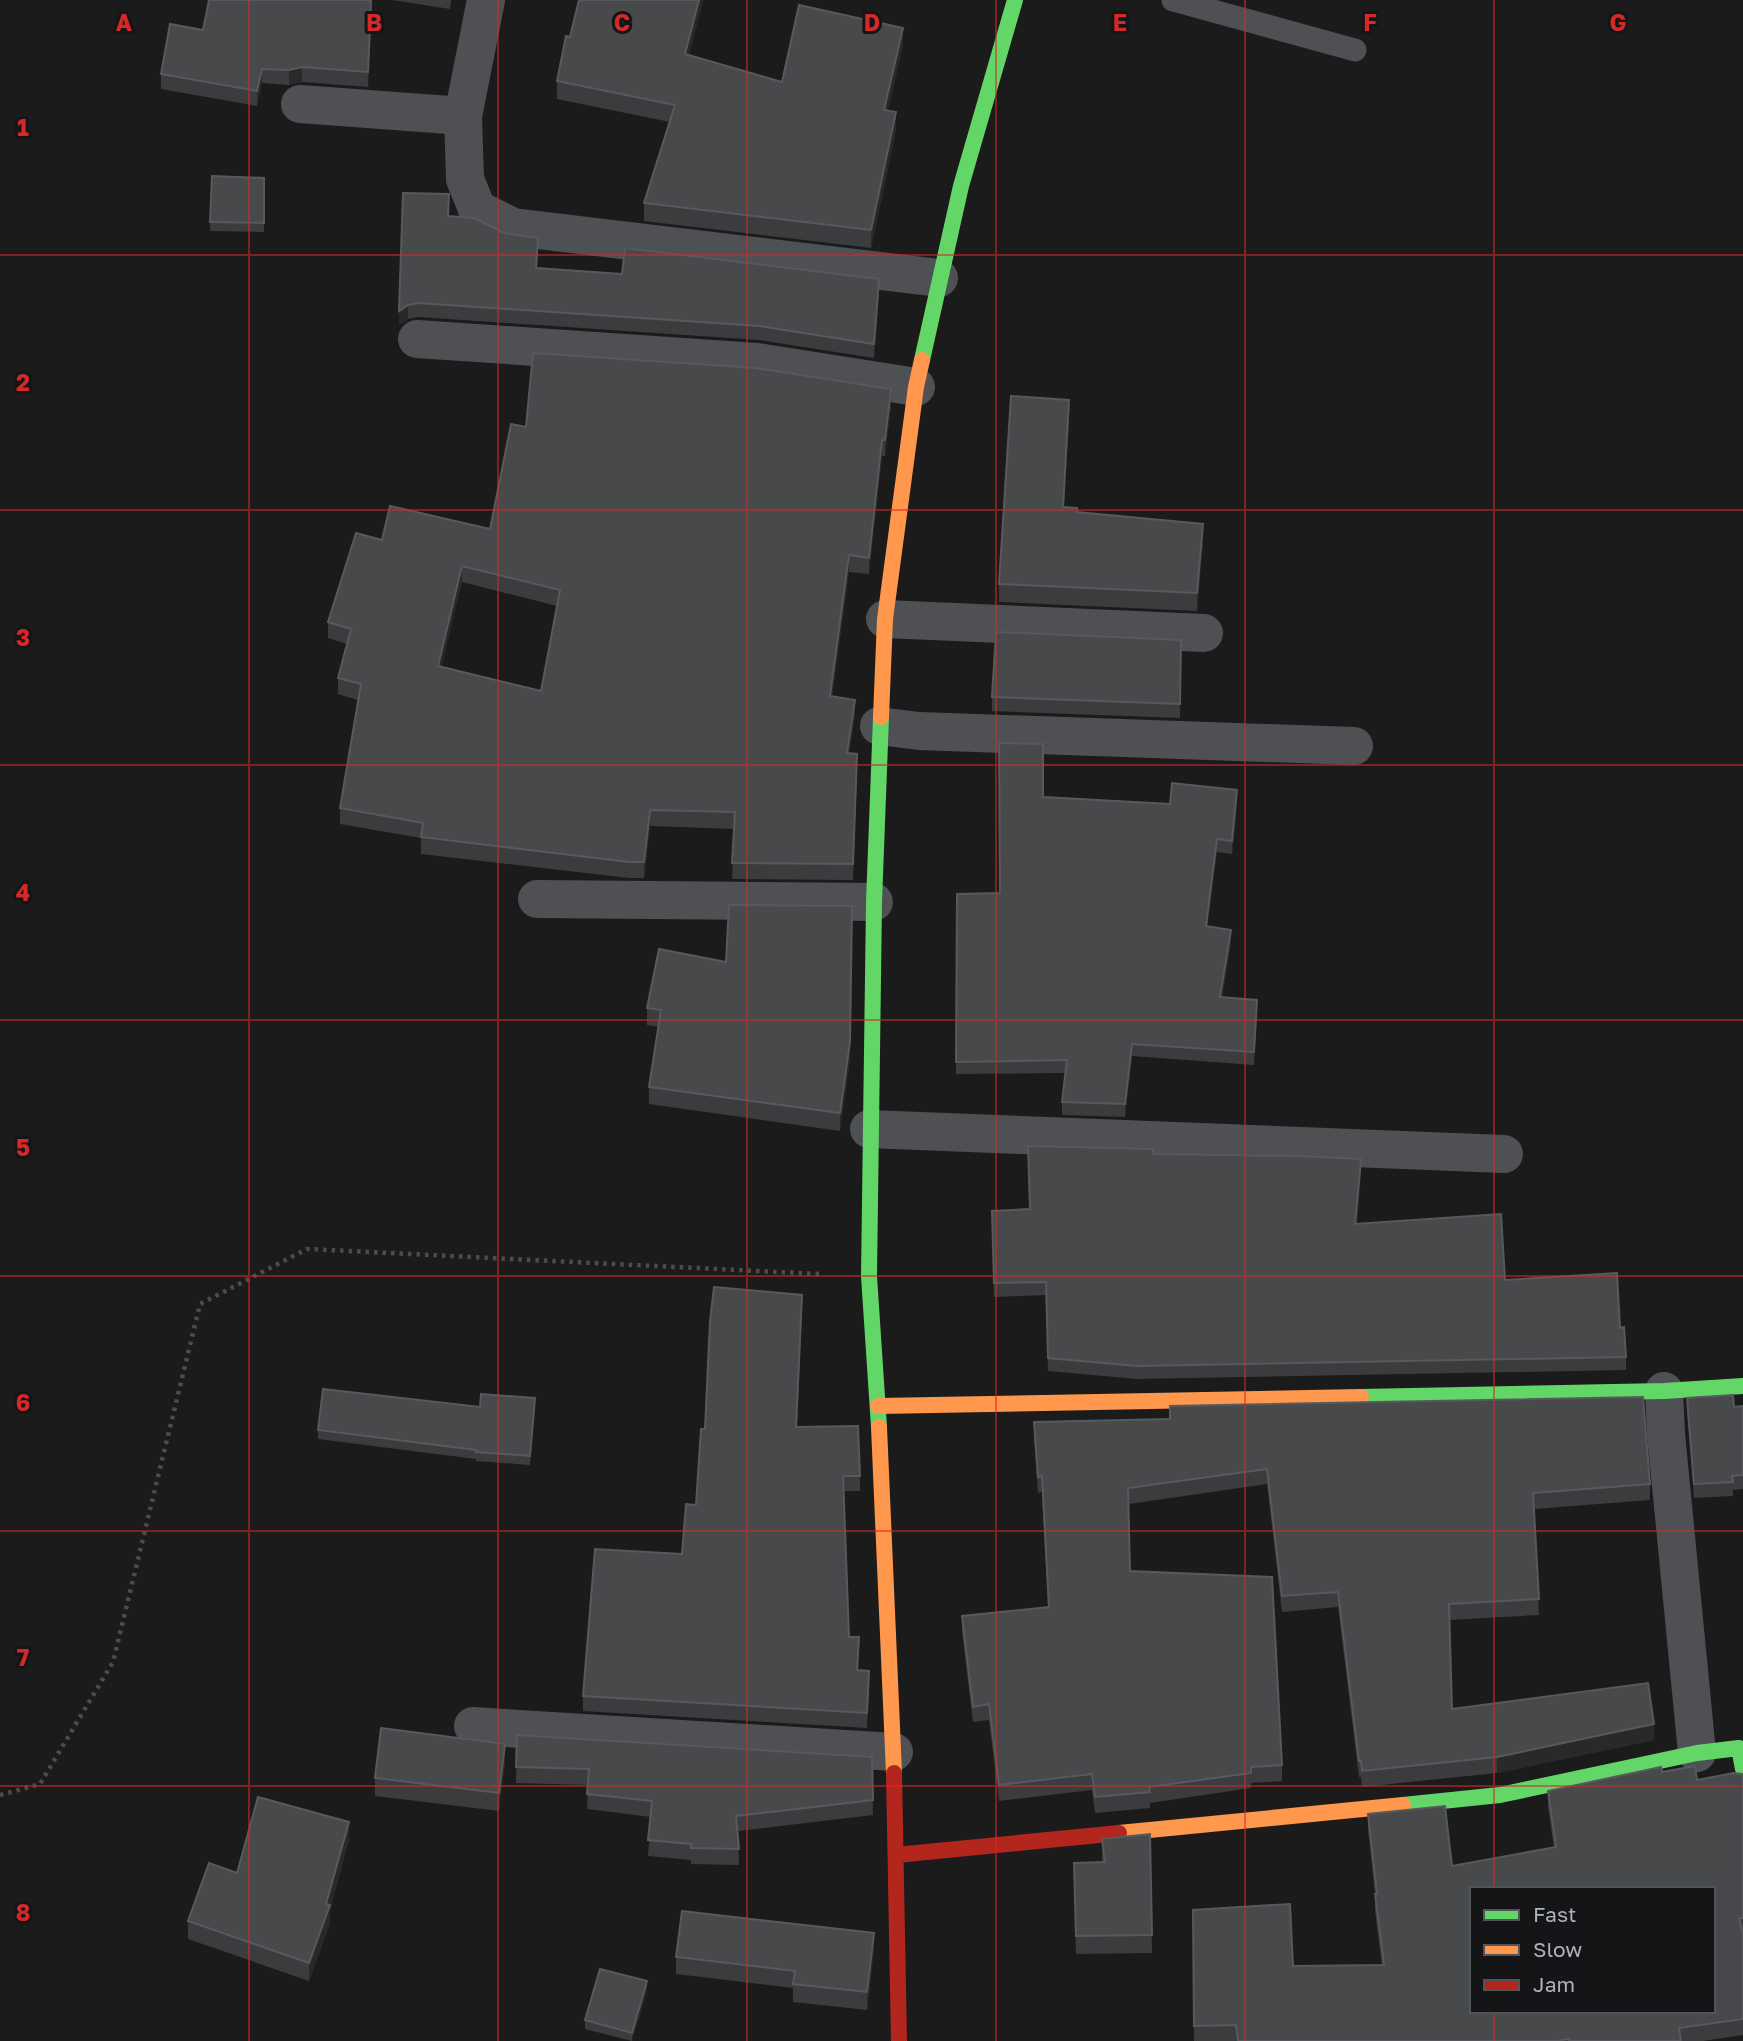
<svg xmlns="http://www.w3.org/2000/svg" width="1743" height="2041" viewBox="0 0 1743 2041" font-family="'Golos Text',sans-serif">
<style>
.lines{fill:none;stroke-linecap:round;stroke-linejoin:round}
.path{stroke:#4b4c4e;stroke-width:4.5;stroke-dasharray:3.5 5;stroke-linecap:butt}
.lane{stroke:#4e5054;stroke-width:23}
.street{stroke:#4e5054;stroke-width:38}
.fast{stroke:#63d668;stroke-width:16}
.slow{stroke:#ff974d;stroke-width:16}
.jam{stroke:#b3261e;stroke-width:16}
.wall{fill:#3b3c3d;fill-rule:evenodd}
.shaded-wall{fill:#292929}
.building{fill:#48494a;stroke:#57595c;stroke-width:2;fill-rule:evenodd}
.grid{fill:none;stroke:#d62828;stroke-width:2;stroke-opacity:0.55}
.grid-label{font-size:23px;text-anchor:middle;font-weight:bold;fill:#d62828;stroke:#151517;stroke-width:6;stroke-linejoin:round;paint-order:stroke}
</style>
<rect width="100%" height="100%" fill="#1b1b1b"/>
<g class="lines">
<!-- path -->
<path class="path" d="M0,1795L40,1784L113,1662L200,1304L307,1249L819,1274"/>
<!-- lane -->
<path class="lane" d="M1173,0L1355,50"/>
<!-- street -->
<path class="street" d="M486,0L463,116L465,179L477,209L513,227L939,278
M300,104L463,116
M417,339L757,362L916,387
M885,619L1204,633
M879,726L919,731L1354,746
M537,899L874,902
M869,1129L1504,1154
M1664,1391L1666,1434L1697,1753
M473,1726L894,1752"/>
<!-- fast -->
<path class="fast" d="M922,360L961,186L1015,0
M1361,1397L1664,1391L1743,1386
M879,1427L869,1276L874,902L881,717
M1403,1805L1500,1795L1697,1753L1739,1748L1743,1769"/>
<!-- slow -->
<path class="slow" d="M881,717L885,619L916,387L922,360
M878,1406L1361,1397
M879,1427L894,1773
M1119,1833L1403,1805"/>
<!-- jam -->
<path class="jam" d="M894,1773L899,2041
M896,1855L1119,1833"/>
</g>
<!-- wall -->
<path class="wall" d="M372,0L368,87L302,82L289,85L262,83L257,106L161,89V74L203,30Z
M392,0H451L450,9Z
M579,0H703L689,55L782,82L903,45L888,110L896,130L871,248L644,221V203L670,122L557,99V81Z
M212,176L264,178V232L210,231Z
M449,216L538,252L537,268L879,293L874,358L759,340L418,317L408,319L399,325Z
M891,405L885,456H882L869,574L849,572L832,697L855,716L849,753L857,770L853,880L732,879L734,829L650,826L644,878H629L421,854V838L340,824V808L358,700L338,694V678L347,644L328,638V622L382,540L490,529L526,427ZM462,582L557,606L541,691L441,667Z
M1069,418L1064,507L1077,512L1203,542L1197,611L999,602V584Z
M1181,640L1180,718L992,711V697Z
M1237,803L1232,854L1217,852L1207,926L1231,943L1222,998L1257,1013L1254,1065L1132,1056L1125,1117L1062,1115V1102L1065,1073L956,1074L957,894L1000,893L1170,804Z
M659,949L850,1059L840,1131L649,1104V1087L659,1027L647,1025V1008Z
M1153,1154L1361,1172L1357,1224L1505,1280L1620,1328L1626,1357V1370L1137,1379L1048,1371L1046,1295L994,1297L992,1211L1030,1209Z
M802,1310L797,1427L860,1476V1491H844L849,1637L859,1652L858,1670L869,1686L867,1728L583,1711V1696L682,1554L696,1505L705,1429Z
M1687,1398L1734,1407L1743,1406V1489L1733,1490V1496L1694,1498L1687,1411Z
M480,1407L535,1408L530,1465L476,1461V1459L318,1439V1430Z
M1034,1422L1650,1484V1500L1534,1509L1539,1615L1449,1620L1452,1709L1654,1740L1497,1773L1362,1787L1361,1777H1359L1338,1607L1282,1612L1267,1484L1129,1504L1130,1571L1282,1765V1781L1251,1783V1788L1150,1803V1808L1095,1813L1092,1790L999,1801L989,1720L973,1722L962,1632V1616L1048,1607L1042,1492L1038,1493L1034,1438Z
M517,1735L872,1757L873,1815L738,1831L739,1865L691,1864V1860L648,1856L651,1817L587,1809L588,1785L516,1783Z
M505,1762L499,1811L375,1796V1778Z
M1662,1772L1697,1780L1743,1774V2035L1703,2041H1194L1193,1910L1293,1966L1382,1965L1375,1911V1894L1368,1830V1814L1452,1866L1554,1848L1548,1807V1791Z
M1150,1834L1152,1953L1076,1954L1074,1881L1102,1862V1839Z
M349,1839L330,1910V1923L309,1981L188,1939V1921L237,1873Z
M874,1951L867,2010L793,2002V1988L676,1974V1957Z
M647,1991L632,2041L585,2029V2020Z"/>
<!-- shaded-wall -->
<path class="shaded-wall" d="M371,0H372L368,87V72Z
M699,0H703L685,72V54Z
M903,28V45L884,128V110Z
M302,67V82L289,85V70Z
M262,69V83L257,106V91Z
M896,112V130L871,248V230Z
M879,279V293L874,358V344Z
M408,305V319L399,325V311Z
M891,389V405L885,456V440Z
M1069,400V418L1063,525V507Z
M882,440V456L869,574V558Z
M1203,524V542L1197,611V593Z
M849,555V572L830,712V696Z
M462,566V582L438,682V666Z
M855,700V716L847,769V753Z
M1237,790V803L1232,854V841Z
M650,810V826L644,878V862Z
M1217,839V852L1206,939V926Z
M852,906L850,1059L840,1131V1113Z
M1231,930V943L1220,1010V997Z
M1257,1000V1013L1254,1065V1052Z
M1132,1044V1056L1125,1117V1104Z
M1361,1159V1172L1355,1237V1224Z
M802,1295V1310L796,1442V1427Z
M535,1398V1408L530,1465V1456Z
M1654,1724V1740L1497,1773V1757Z
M505,1744V1762L499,1811V1793Z
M349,1822V1839L330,1910V1923L309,1981V1963Z
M874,1933V1951L867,2010V1992Z
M647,1981V1991L632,2041V2033Z"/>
<!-- building -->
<path class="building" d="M209,0H371L368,72L302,67L289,70L262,69L257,91L161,74L170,24L203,30Z
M579,0H699L685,54L782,82L799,5L903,28L884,110L896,112L871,230L644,203L675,105L557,81L566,36L570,37Z
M212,176L264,178V223L210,222Z
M403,193L449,194L448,216L474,218L504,233L538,238L536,268L622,274L625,248L879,279L874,344L759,326L418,303L408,305L399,311Z
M533,353L755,368L891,389L885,440H882L869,558L849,555L830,696L855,700L847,753L857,754L853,864L732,863L735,812L650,810L644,862H629L421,837L423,823L340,808L361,684L338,678L351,629L328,622L356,533L382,540L390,506L490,529L511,424L526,427ZM462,566L560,590L541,691L438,666Z
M1011,396L1069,400L1063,507L1077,508V512L1203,524L1197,593L999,584Z
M996,632L1181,640L1180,704L992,697Z
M999,743L1043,744V797L1170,804L1172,783L1237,790L1232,841L1217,839L1206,926L1231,930L1220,997L1257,1000L1254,1052L1132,1044L1125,1104L1062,1102L1067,1060L956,1062L957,894L1000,893Z
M729,905L852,906L850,1042L840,1113L649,1087L661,1010L647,1008L659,949L726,962Z
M1028,1146L1153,1149V1154L1299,1156L1361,1159L1355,1224L1501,1214L1505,1280L1617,1273L1620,1328L1624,1327L1626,1357L1137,1366L1048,1358L1046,1282L994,1283L992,1211L1030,1209Z
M714,1287L802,1295L796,1427L858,1426L860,1476H843L849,1637H859L857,1670L869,1671L867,1713L583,1696L595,1549L682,1554L686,1504L696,1505L701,1429H705L710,1321Z
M323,1389L480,1407L481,1394L535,1398L530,1456L476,1452V1450L318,1430Z
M1733,1395L1734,1407L1743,1406V1475L1732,1476L1733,1482L1694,1484L1687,1398Z
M1643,1397L1650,1484L1533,1493L1539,1599L1449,1604L1452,1709L1648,1683L1654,1724L1497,1757L1362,1771L1361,1761H1359L1338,1592L1282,1596L1267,1469L1128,1488L1130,1571L1272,1577L1282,1765L1251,1767V1773L1149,1787L1150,1792L1095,1797L1092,1774L999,1785L989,1704L973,1707L962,1616L1049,1607L1042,1476L1038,1477L1034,1422L1170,1419V1406Z
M381,1728L505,1744L499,1793L375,1778Z
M517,1735L872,1757L873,1800L736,1816L739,1849L691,1848V1844L648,1840L652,1801L587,1794L589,1769L516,1767Z
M1695,1766L1697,1780L1734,1773L1743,1774V1918H1739L1743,1934V2019L1679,2028L1681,2041H1569V2039L1555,2041H1238L1236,2025L1194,2026L1193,1910L1290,1904L1293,1966L1384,1965L1375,1894H1377L1368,1814L1445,1806L1452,1866L1556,1847L1548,1791L1661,1767L1662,1772ZM1472,1889H1713V2011H1472Z
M258,1797L349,1822L326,1904L330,1905L309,1963L188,1921L209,1863L237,1873Z
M1150,1834L1152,1935L1076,1936L1074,1863L1105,1862L1102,1839Z
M682,1911L874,1933L867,1992L793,1984L795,1971L676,1957Z
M600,1969L647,1981L632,2033L585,2020Z"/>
<!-- grid -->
<path class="grid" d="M249,0V2041M498,0V2041M747,0V2041M996,0V2041M1245,0V2041M1494,0V1889M0,255H1743M0,510H1743M0,765H1743M0,1020H1743M0,1276H1743M0,1531H1743M0,1786H1743M1494,2011V2041"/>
<g class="grid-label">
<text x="124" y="31">A</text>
<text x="374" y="31">B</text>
<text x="622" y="31">C</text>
<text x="872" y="31">D</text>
<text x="1120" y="31">E</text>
<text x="1370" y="31">F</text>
<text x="1618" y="31">G</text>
<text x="23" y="136">1</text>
<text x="23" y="391">2</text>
<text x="23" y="646">3</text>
<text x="23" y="901">4</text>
<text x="23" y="1156">5</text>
<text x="23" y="1411">6</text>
<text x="23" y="1666">7</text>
<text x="23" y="1921">8</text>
</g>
<!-- legend -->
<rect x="1470" y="1887" width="245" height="126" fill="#151517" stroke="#515459" stroke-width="2"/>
<rect x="1484" y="1910" width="35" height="10" fill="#63d668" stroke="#515459" stroke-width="2"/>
<text x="1533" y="1922" font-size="21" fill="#acb2bc">Fast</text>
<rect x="1484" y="1945" width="35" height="10" fill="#ff974d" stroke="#515459" stroke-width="2"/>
<text x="1533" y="1957" font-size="21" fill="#acb2bc">Slow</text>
<rect x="1484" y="1980" width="35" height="10" fill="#b3261e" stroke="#515459" stroke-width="2"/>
<text x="1533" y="1992" font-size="21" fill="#acb2bc">Jam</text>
</svg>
